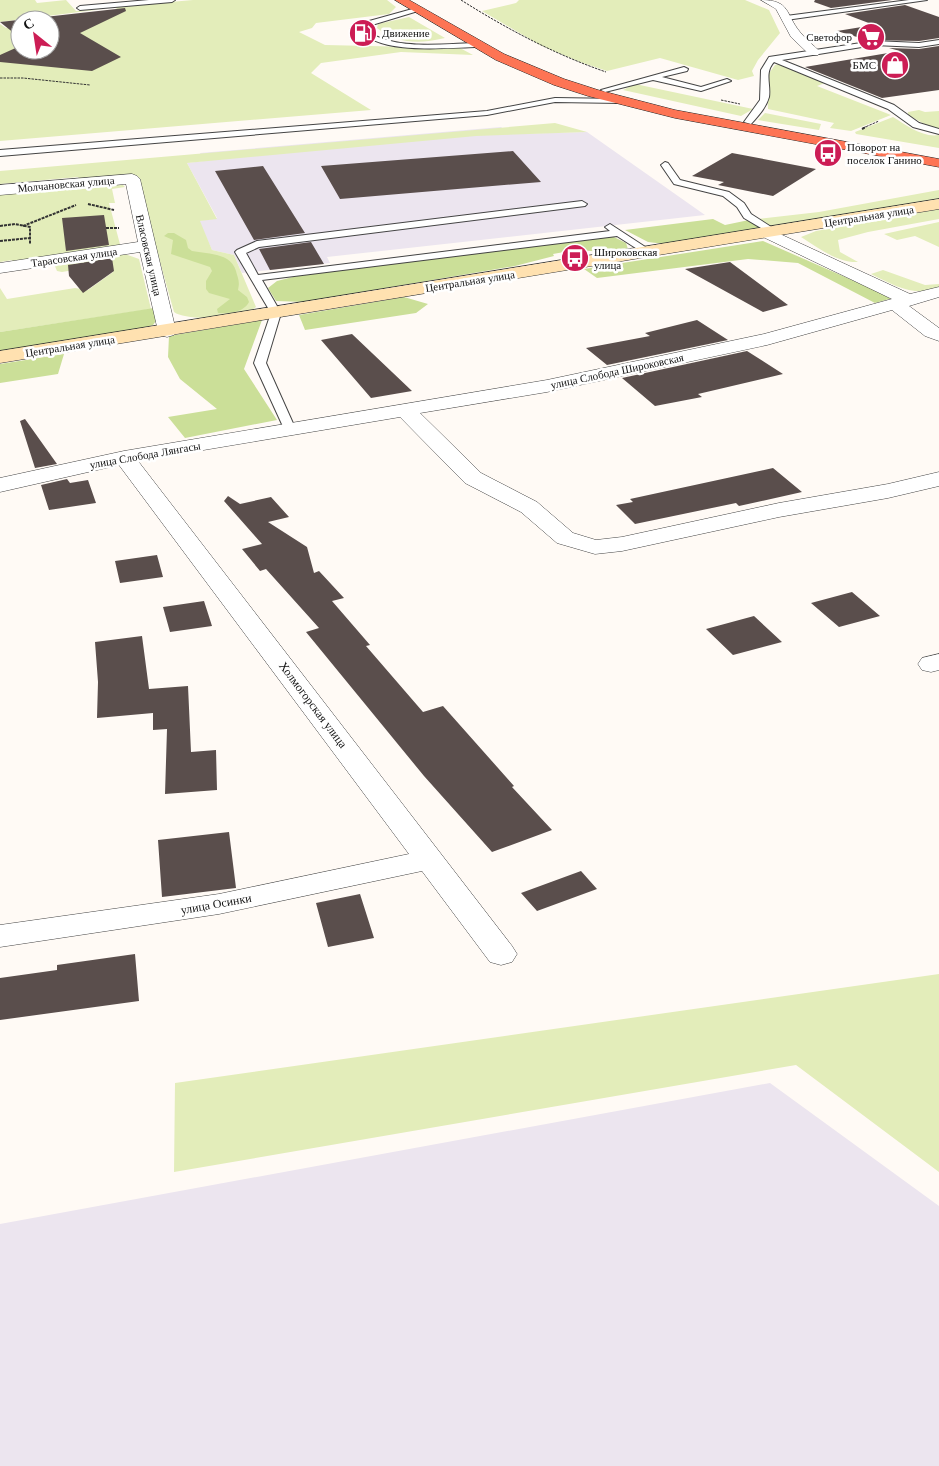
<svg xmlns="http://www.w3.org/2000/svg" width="939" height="1466" viewBox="0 0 939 1466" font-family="'Times New Roman',serif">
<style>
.industrial{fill:#ece5ef}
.green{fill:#e3edba}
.forest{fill:#cbdf98}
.building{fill:#5a4e4c}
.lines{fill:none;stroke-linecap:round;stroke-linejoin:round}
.lane-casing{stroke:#444;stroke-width:2}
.street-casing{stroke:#444;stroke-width:1}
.secondary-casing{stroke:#333;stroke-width:1}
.highway-casing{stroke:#222;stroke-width:1}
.path-far1{stroke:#333;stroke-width:1;stroke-dasharray:2.5 1;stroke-linecap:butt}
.path{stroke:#333;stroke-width:2;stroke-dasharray:3 1;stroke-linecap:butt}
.lane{fill:#fff;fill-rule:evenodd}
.street{fill:#fff;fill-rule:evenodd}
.secondary{fill:#ffe1b0;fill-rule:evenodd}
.highway{fill:#fd7454;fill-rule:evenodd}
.labels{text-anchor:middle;stroke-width:5;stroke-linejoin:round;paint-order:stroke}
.far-poi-label{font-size:11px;fill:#111;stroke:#fff;text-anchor:start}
.far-street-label{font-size:11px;fill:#111;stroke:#fff}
.street-label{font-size:12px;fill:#111;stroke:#fff}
</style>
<rect width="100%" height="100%" fill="#fffaf5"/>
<!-- industrial -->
<path class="industrial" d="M501,127L510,134L587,132L705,215L327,257L330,263L242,273L234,255L212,250L199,221L217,218L187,163L204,161L200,153Z
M770,1083L939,1206V1466H0V1224Z"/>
<!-- green -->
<path class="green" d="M0,0H35L37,3L66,0L76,11L103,9L0,22Z
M193,0H387L396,7L389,14L316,23L312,28L299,32L325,45L460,48L473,55L401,52L321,63L311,73L371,110L0,141V24L6,28L20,26V50H50V22L122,12L114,7Z
M519,0H745L769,10L780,33L758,60L752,71L754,76L738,80L660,58L607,71L580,62L540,45L482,11L516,3Z
M409,17L445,38C419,44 398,44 377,28L378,24Z
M780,64L825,83L817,86L891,115L851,131L830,128L834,123L768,109L767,76L775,65Z
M635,84L753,109L741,116L623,90Z
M919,110L925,112L939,111V129L930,127L908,115V112Z
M765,113L821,124L819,130L758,120Z
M893,117C906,125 923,138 939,135V148L856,134L855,132Z
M555,123L587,132L476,136L187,163L217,219L200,221L212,250L234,255L256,307C245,318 187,322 174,312L136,176L81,181L78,177L0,184V171Z
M122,184L125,187L112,189L115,203H109L121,248L14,264L12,260L0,262V193Z
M939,190V199L773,228L758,219L819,212Z
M939,209V219L868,232L838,240L840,252L858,262C837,263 819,248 801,237L816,231Z
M939,222V247L915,236L897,240L884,234Z
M125,254L139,259L151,309L0,332V288L7,299L75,288L88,290L113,272L97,266L62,272L57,271L54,264Z
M883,270L925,285L939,284V289C912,296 895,286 871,274Z
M939,974V1172L796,1065L174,1172L175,1083Z"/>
<!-- forest -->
<path class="forest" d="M713,219L725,225L749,220L765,230L665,244L648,242L625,230Z
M168,233H174L186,240L188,248L192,251C208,254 231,253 236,271C238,279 240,281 238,290L247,297L249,302C243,313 230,313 218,313L217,309L230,299L209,293L206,289V281L212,271L210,267L171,254L173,240L164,236Z
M601,237H614L626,243L628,249L607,252L575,250L553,254L554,256L515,266L304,302L276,301L268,288L277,281L297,276Z
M763,241L893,298L875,303L798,263L748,259L597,278L584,269Z
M404,297L428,304L416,313L305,330L299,315Z
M154,308L156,321L153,325L137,330L0,352V332Z
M262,320L244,369L277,420L185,438L168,417L217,409L180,379L168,357L169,336Z
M64,354L58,374L0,383V364Z"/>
<!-- building -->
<path class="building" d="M815,0H892L831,8L814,2Z
M905,5L939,17V38L919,41L867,40L837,31L874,25L845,14Z
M125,8L126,11L80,33L121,57L92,71L0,62V55L20,46V50H50V20H20V38L0,22Z
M939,46V90L882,98L805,67L900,51L889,48L919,49Z
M513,151L541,182L340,199L321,166Z
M732,153L816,169L773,196L718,185L724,182L692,176Z
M263,166L305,233L254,240L215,171Z
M104,215L109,245L66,251L62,218Z
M311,242L324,264L270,270L259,249Z
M112,258L114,271L83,293L69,276L68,265Z
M730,262L788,305L763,312L685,269Z
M697,320L728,340L607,365L586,348L650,336L645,333Z
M352,334L412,391L371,398L321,340Z
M747,351L783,374L698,394L702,397L655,406L622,378Z
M25,419L57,464L35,468L20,421Z
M773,468L802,492L739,506L736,503L635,524L616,505L633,502L630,499Z
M67,479L70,483L88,480L96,503L49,510L41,485Z
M228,496L240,504L271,497L289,517L268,522L307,547L314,573L319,571L344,598L332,601L370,645L366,646L423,712L443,706L514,786L512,787L552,830L492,852L424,776L306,632L319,628L266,569L260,571L242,549L262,544L224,501Z
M157,555L163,577L120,583L115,561Z
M852,592L880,616L839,627L811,603Z
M204,601L212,626L170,632L163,607Z
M754,616L782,642L733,655L706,629Z
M142,636L149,689L188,686L191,752L216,750L217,790L165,794L167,729L153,730V713L97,718L98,682L95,642Z
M229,832L236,888L162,897L158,840Z
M581,871L597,889L537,911L521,893Z
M360,894L374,938L328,947L316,903Z
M135,954L139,1001L0,1020V978L57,970V965Z"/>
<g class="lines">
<defs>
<path id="lane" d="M149,0H175L172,2L80,10L77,8L80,6Z
M909,0H927L786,20L783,18L786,16Z
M416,8L418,9V11L362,28C392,51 439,44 475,43L479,45L475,47C440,48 381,55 355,28L362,23Z
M939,40V44L919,47L874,45L782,60L894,105L919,123L939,129V134L913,127L888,109L774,62C764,73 771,84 769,97C766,108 758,116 751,124L744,122L760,100L761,70L769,57L874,41L919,43Z
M684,67L688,69L687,71L662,77L701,87L727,79L731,81L701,91L653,80L605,92L601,90Z
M555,98L621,99L625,101L621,103L555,102L487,115L0,156V150L487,111Z
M665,162L668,163L680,180L729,192L744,203L751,214L779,232L777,234H771L744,218L737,207L723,196L674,184L661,165Z
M582,201L587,204L585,206L259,247L246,253L258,275L610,231L605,227L610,224L653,252L648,255L645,254L617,236L262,280L281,313L266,363L296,430L290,434L286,433L254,363L271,313L235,252L237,250L257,241Z"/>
<path id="street" d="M761,0C791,0 785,14 800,32C806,40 814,45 820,52L818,55H810L791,37L776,9Z
M132,174L137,176L140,179L176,331L174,335L167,337L160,335L158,331L140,252L0,273V263L138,242L126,184L0,195V185Z
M767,228L910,294L939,287V297L909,306L939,328V341L925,336L892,310L767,345L547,392L420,413L481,473L537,502L573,533L596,540L622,537L779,503L888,484L939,472V486L888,498L779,517L622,551L595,554L557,543L521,512L465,483L400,417L138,461L512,946L517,954L512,962L501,965L490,962L422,871L219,914L0,947V925L219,894L409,854L119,465L0,492V478L124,451L547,380L764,334L892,299L761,236L759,233L761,230Z
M939,654V670L931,672L922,670L918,664L922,658Z"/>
<path id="secondary" d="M939,199V209L0,363V351Z"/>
<path id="highway" d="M395,0H409L504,54L564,79L598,90L675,110L939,159V167L675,118L588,96L554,85L496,60Z"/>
</defs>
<!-- lane casing -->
<use href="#lane" class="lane-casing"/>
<!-- street casing -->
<use href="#street" class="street-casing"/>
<!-- secondary casing -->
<use href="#secondary" class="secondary-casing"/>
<!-- highway casing -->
<use href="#highway" class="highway-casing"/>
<!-- path-far1 -->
<path class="path-far1" d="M461,0C507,29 554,54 606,72
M0,78H23L90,85
M721,100L740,104
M863,128L879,121"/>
<!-- path -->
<path class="path" d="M862,129L866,127
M88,204L114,210
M0,226L15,224L30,227V244
M23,226L76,205
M106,228H119
M0,241L30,238"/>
<!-- lane -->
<use href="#lane" class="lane"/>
<!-- street -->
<use href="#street" class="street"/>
<!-- secondary -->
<use href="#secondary" class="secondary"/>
<!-- highway -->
<use href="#highway" class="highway"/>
</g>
<!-- icons -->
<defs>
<symbol id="fuel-disc" viewBox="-11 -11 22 22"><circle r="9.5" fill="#cc1d55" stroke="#fff"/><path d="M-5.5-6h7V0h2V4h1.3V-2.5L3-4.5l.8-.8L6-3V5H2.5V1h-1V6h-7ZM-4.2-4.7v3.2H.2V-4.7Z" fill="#fff"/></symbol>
<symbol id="supermarket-disc" viewBox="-11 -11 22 22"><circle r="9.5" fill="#cc1d55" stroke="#fff"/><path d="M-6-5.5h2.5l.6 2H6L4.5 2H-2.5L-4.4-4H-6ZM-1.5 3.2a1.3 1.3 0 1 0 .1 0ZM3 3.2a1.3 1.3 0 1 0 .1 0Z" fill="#fff"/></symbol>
<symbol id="shop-disc" viewBox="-11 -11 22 22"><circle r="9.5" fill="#cc1d55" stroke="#fff"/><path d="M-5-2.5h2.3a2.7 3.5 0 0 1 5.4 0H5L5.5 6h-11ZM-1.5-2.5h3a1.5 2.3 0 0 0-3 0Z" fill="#fff"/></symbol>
<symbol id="bus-disc" viewBox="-11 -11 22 22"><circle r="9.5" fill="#cc1d55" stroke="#fff"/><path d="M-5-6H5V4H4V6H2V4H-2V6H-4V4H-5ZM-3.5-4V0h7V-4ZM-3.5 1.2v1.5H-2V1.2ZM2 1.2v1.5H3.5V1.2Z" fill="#fff"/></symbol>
</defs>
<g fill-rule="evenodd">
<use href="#fuel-disc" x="347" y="17" width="32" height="32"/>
<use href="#supermarket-disc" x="855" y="21" width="32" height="32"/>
<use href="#shop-disc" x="879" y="49" width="32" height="32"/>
<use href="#bus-disc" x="812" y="137" width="32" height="32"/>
<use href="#bus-disc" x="559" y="242" width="32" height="32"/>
</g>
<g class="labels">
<!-- far-poi labels -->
<g class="far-poi-label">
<text x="382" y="37">Движение</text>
<text x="852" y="41" text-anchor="end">Светофор</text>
<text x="876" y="69" text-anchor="end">БМС</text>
<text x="847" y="151">Поворот на<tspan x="847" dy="13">поселок Ганино</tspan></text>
<text x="594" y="256">Широковская<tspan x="594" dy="13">улица</tspan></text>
</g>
<!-- far-street labels -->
<g class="far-street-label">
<text transform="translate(66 184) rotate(-5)" y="4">Молчановская улица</text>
<text transform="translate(869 216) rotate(-9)" y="4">Центральная улица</text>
<text transform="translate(149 255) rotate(77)" y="4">Власовская улица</text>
<text transform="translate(74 257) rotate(-8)" y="4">Тарасовская улица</text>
<text transform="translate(470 281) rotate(-9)" y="4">Центральная улица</text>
<text transform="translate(70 346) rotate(-9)" y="4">Центральная улица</text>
<text transform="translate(617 371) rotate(-12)" y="4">улица Слобода Широковская</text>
<text transform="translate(145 455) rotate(-10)" y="4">улица Слобода Лянгасы</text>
</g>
<!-- street labels -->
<g class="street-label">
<text transform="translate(313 705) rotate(53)" y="4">Холмогорская улица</text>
<text transform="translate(216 904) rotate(-10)" y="4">улица Осинки</text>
</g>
</g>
<!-- north arrow -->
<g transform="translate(35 35) rotate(330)"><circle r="24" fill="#ffffff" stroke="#a0a0a0"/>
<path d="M0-4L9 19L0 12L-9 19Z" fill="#cc1d55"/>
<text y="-8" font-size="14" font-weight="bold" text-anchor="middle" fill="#111111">С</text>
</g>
</svg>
